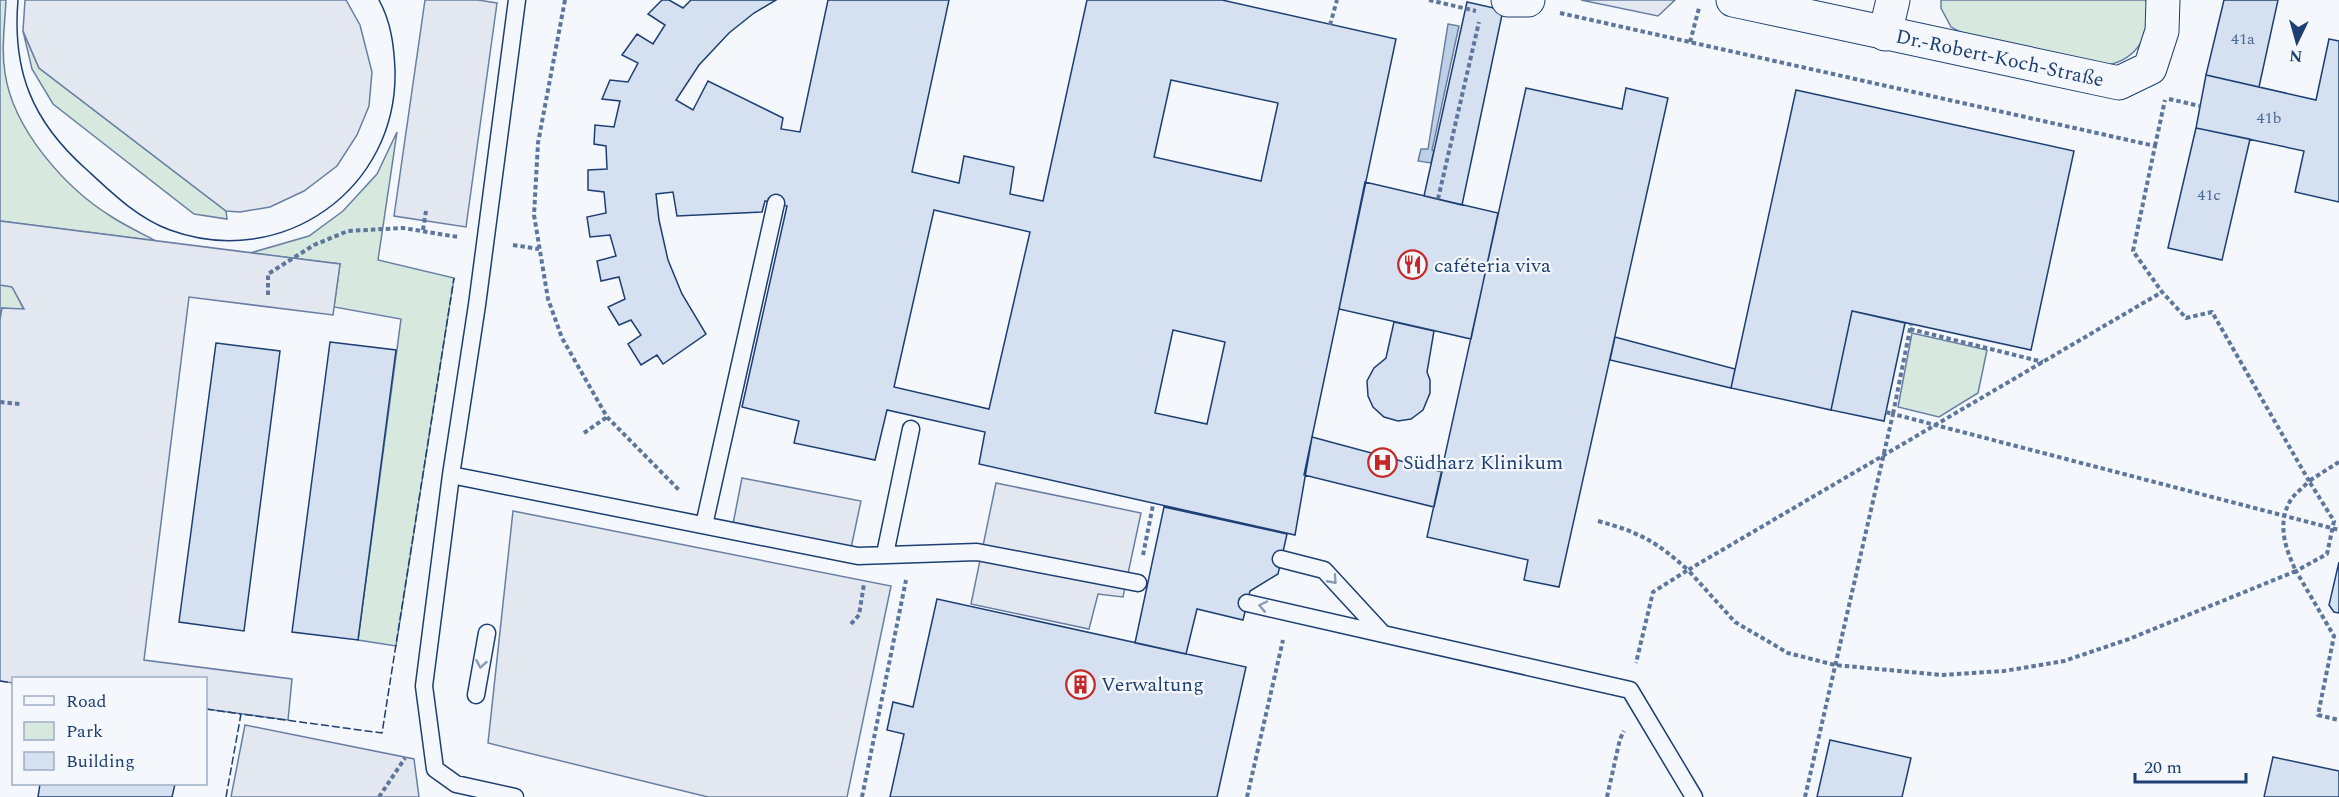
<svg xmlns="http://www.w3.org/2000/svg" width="2339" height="797" viewBox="0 0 2339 797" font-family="Spectral,serif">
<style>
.green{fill:#d7e8df;stroke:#687fa3;stroke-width:1.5}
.parking{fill:#e3e8f0;stroke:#687fa3;stroke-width:1.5}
.water{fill:#bed0e5;stroke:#687fa3;stroke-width:1.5}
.building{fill:#d5e0f0;stroke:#1d3f73;stroke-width:1.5;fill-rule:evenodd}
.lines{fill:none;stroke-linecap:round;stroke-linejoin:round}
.service-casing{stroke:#1d3f73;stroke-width:19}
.minor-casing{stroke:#1d3f73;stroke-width:35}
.path{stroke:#5e769c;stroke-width:4;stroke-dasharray:4.5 3;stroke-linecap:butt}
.service{stroke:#f4f7fb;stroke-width:16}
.minor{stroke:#f4f7fb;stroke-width:33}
.tram{stroke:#1d3f73;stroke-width:1.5}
.fence{stroke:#1d3f73;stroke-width:1.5;stroke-dasharray:8 3;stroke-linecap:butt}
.oneway{stroke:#889bb7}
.labels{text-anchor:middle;stroke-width:4.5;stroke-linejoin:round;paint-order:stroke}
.number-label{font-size:16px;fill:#4b6792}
.street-label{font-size:20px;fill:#1d3f73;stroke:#f4f7fb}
.poi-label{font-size:20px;fill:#1d3f73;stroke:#f4f7fb;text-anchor:start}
</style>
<rect width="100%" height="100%" fill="#f4f7fb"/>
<!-- green -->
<path class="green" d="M0,0H6C5,24 1,49 5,73C13,129 65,188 112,217C126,226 141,233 156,241L0,221Z
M1941,0H2146C2154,27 2141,56 2112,64C2106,66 2099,65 2093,66L1971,38L1951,27L1941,8Z
M23,31L39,68L226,211L227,219L194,214L53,104L32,69Z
M397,132L378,260L454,278L396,646L358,640L401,319L334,307L340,264L250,253L309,236L343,211L377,174Z
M0,285L12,286L24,310L2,308L0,320Z
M1912,333L1987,350L1978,393L1939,417L1898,407Z"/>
<!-- parking -->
<path class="parking" d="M25,0H346L360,25L372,72L369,106L357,135L337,166L304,191L270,207L240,212L226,211L39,68L23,31Z
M425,0H478L497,3L466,227L394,216Z
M1581,0H1675L1658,16Z
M0,221L340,264L333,315L189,297L144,660L292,679L288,720L206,709V678H14L13,683L0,681V320L2,308L24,309L12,287L0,285Z
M742,478L861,501L851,548L733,524Z
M996,483L1141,513L1123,597L1098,594L1089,629L971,604Z
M513,511L891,586L847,797H708L488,743Z
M245,725L414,759L419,797H231Z"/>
<!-- water -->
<path class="water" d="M1448,24L1459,26L1432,150L1434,151L1431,163L1418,161L1421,149H1428Z"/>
<!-- building -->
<path class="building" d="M662,0H669L683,8L691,0H776L754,13L729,33L699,65L676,100L693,110L708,81L783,118L781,129L800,132L828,0H949L912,172L959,183L964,156L1014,167L1010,194L1043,201L1087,0H1222L1396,39L1312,437L1295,535L979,464L985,432L887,410L875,460L794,443L799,421L742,407L787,206L765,201L762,212L677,216L673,192L656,194L659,220L668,260L682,294L706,334L663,364L657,355L641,365L628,344L641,335L631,320L619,325L608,307L625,299L619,277L601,281L597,261L616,256L610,235L590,237L587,217L606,213L604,192L588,190V170L607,169L606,146L594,144L595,125L614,127L620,101L602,99L610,80L628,82L638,63L622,55L637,34L653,44L665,25L648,14ZM1171,80L1278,103L1261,181L1154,157ZM934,210L1030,232L989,409L894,387ZM1173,330L1225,342L1207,424L1155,413Z
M2224,0H2278L2259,87L2206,75Z
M1467,2L1503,10L1462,205L1424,196Z
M2329,39L2339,41V202L2295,192L2304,151L2196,128L2206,75L2316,100Z
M1526,88L1622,109L1626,88L1668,98L1559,587L1524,580L1528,560L1427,537Z
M1796,90L2074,151L2031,350L1852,311L1831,410L1731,388Z
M2196,128L2250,139L2222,260L2168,248Z
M1365,182L1498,213L1471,339L1339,309Z
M1852,311L1905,323L1884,421L1831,410Z
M1394,322L1434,331L1427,372L1430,380V393L1423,410L1411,419L1398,421L1384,417L1373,407L1368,396L1367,381L1374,368L1386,358Z
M1615,337L1735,369L1731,388L1610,360Z
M330,342L396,350L358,640L292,632Z
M216,343L280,351L244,631L179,622Z
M1312,437L1442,472L1434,507L1304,475Z
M1164,507L1287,534L1278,574L1250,591L1243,620L1197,609L1186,654L1135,643Z
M2339,562V613L2334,612L2329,605Z
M937,599L1246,667L1217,797H890L904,734L887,730L893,702L913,707Z
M1830,740L1911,758L1902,797H1817Z
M2273,757L2339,771V797H2264Z
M40,784H175L172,797H38Z"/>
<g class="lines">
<defs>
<path id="service" d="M451,475L858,556L977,552L1138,583
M704,525L776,203
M885,554L911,429
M1247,603L1383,634L1324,570L1281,559
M1383,634L1630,690L1694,797
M476,695L487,633
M515,797L456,784L435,769L424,686L451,475L477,305L517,0"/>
<g id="minor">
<path d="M1508,0H1528"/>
<path id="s1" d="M1733,0L2119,83L2150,68L2162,31L2163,0"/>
<path d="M1885,34L1893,0"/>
</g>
</defs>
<!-- service casing -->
<use href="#service" class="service-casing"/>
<!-- minor casing -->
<use href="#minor" class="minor-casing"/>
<!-- path -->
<path class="path" d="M565,0L538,143L534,215L548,299L562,338L607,417L680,491
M1429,0L1476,11
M1560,13L2155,146L2133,251L2162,292L2186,318L2212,312L2309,481C2304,487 2297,492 2292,498C2276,522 2285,548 2296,571L2129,639L2064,661L2004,671L1942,675L1835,665L1788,653L1735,622L1688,570L2162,292
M1330,25L1337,0
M1690,42L1699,8
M2169,99L2200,106
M2155,146L2165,100
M1438,199L1479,22
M423,230L426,211
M513,245L539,249
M268,295V274L314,245L348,231L403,228L458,237
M1910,329L2043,362
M0,402L20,404
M1886,412L1893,414L1911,324
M584,433L607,417
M2339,462L2309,481L2334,521L2327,554L2296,571L2334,636L2318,715L2339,720
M1598,521C1639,532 1657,542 1688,570L1653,592L1636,663
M1143,555L1153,505
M851,624L859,615L864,584
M379,797L405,758
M862,797L906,580
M1247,797L1283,640
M1607,797L1620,739L1624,731
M1805,797L1893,414L2339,530"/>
<!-- service -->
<use href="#service" class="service"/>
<!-- minor -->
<use href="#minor" class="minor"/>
<!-- tram -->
<path class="tram" d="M18,0C12,71 32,121 86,169C111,192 137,218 170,230C282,271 398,189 395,70C394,45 391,22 379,0"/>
<!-- fence -->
<path class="fence" d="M0,681L14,683
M206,709L241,714
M226,797L241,714L382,733L454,278"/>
</g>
<!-- one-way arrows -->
<defs><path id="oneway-chevron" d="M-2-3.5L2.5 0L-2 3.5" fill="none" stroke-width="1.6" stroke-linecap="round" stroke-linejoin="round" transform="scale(1.5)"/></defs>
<g class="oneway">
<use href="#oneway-chevron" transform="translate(1333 580) rotate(48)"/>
<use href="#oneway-chevron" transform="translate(1263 606) rotate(-168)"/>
<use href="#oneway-chevron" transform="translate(481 664) rotate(100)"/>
</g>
<!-- icons -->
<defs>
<symbol id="restaurant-ring" viewBox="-11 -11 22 22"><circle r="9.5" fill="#f4f7fb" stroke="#c62828" stroke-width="1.5"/><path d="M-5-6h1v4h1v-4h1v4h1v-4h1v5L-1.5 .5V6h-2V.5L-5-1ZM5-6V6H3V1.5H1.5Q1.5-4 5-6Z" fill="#c62828"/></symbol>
<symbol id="hospital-ring" viewBox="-11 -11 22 22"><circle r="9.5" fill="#f4f7fb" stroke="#c62828" stroke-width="1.5"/><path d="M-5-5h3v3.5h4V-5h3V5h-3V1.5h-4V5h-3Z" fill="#c62828"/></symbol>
<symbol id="building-ring" viewBox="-11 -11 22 22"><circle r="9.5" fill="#f4f7fb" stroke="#c62828" stroke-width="1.5"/><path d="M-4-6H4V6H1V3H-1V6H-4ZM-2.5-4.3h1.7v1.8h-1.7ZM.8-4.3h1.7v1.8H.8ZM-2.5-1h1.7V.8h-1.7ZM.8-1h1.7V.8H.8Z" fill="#c62828"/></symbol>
</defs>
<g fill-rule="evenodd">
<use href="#restaurant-ring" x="1396" y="248" width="33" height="33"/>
<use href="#hospital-ring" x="1366" y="446" width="33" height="33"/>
<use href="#building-ring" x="1064" y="668" width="33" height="33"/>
</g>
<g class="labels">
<!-- number labels -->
<g class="number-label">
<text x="2243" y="44">41a</text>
<text x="2269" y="123">41b</text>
<text x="2209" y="200">41c</text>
</g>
<!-- street labels -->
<g class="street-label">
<text dy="7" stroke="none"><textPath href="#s1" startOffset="273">Dr.-Robert-Koch-Straße</textPath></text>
</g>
<!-- poi labels -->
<g class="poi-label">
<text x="1434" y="272">caféteria viva</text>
<text x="1403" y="469">Südharz Klinikum</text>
<text x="1101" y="691">Verwaltung</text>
</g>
</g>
<!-- legend -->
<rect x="12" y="677" width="195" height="108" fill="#f4f7fb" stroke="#9eadc5" stroke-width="1.5"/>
<rect x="24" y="696" width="30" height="9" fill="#f4f7fb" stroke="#9eadc5" stroke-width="1.5"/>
<text x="66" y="707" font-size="18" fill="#1d3f73">Road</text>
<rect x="24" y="722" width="30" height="18" fill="#d7e8df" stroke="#9eadc5" stroke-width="1.5"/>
<text x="66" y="737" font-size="18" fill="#1d3f73">Park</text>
<rect x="24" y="752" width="30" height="18" fill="#d5e0f0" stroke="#9eadc5" stroke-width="1.5"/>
<text x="66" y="767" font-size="18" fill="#1d3f73">Building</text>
<!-- north arrow -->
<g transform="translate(2297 42) rotate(185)" stroke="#f4f7fb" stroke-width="4.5" paint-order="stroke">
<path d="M0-4.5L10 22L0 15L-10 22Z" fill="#1d3f73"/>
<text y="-9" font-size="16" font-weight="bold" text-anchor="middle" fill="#1d3f73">N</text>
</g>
<!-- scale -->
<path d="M2135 773v9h111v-9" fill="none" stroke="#1d3f73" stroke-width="3"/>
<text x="2144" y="773" font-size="18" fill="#1d3f73" stroke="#f4f7fb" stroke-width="4.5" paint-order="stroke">20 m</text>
</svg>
